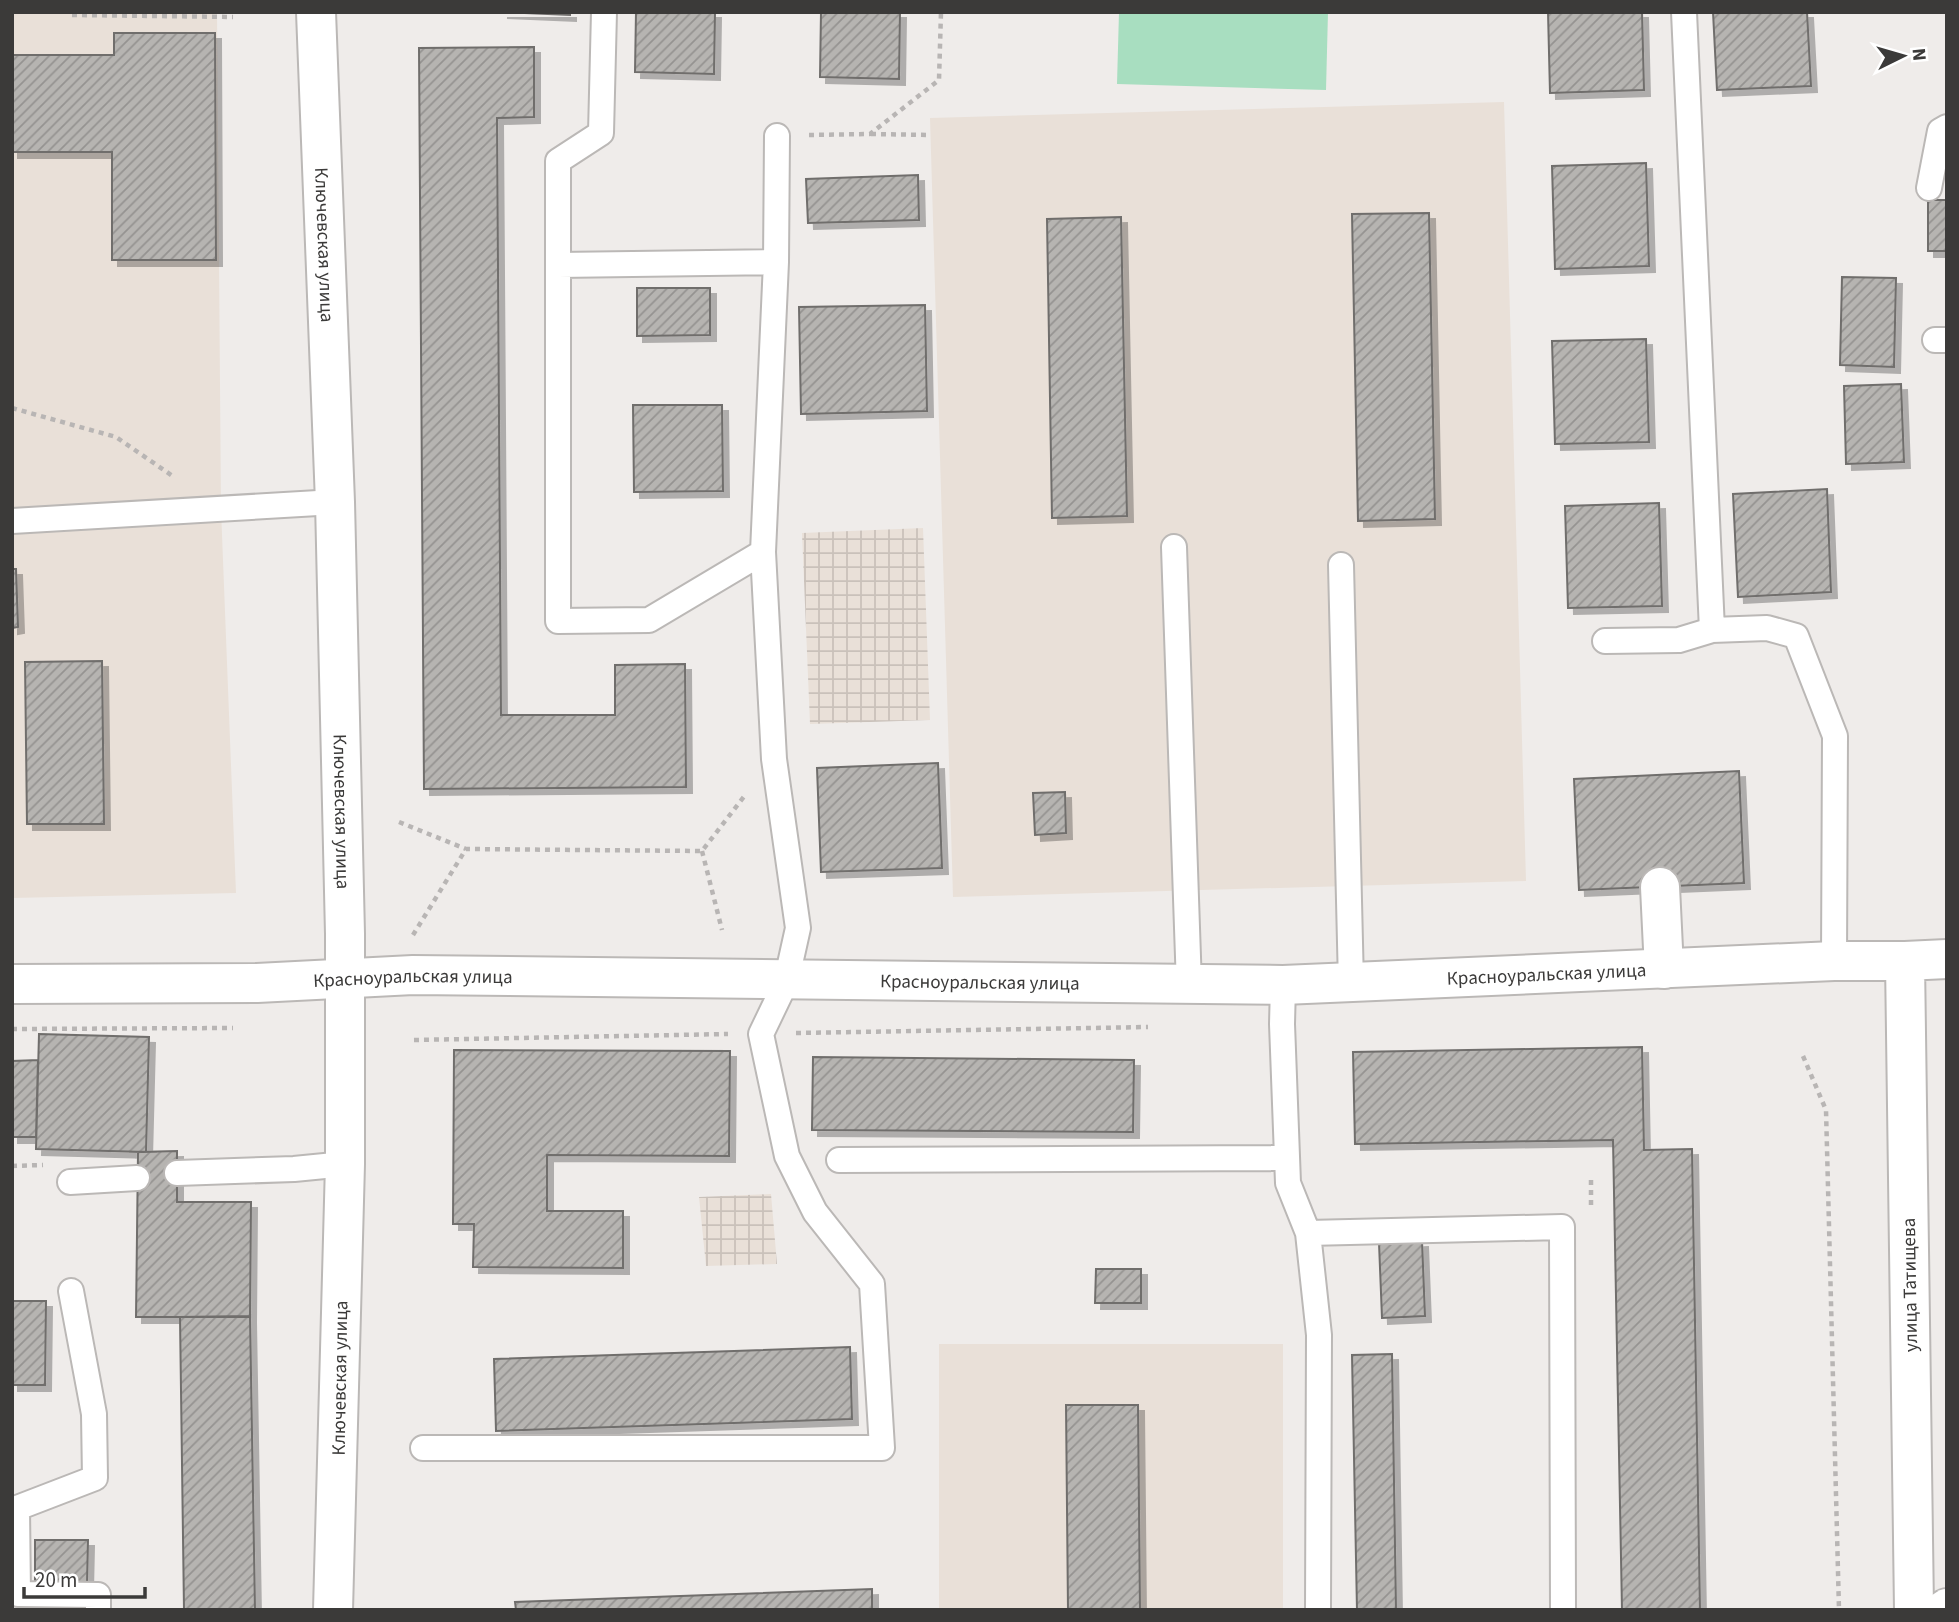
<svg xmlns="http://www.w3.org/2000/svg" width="1959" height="1622" viewBox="0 0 1959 1622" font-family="'Source Sans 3',sans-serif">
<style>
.built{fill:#e9e0d8}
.industrial{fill:url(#industrial-grid)}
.green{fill:#a8dec0}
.building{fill:url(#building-hatch);stroke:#706e6c;stroke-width:2;filter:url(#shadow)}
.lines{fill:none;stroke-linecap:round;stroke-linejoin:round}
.lane-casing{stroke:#bbb8b6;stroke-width:28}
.street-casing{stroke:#bbb8b6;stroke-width:42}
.secondary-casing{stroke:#bbb8b6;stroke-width:42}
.primary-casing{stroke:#bbb8b6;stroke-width:42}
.path{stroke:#b8b5b4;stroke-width:4.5;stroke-dasharray:5 5;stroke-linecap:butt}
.lane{stroke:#fff;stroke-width:24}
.street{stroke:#fff;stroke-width:38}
.secondary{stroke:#fff;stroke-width:38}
.primary{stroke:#fff;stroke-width:38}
.labels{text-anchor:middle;stroke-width:5;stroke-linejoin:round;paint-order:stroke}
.street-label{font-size:19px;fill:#3b3a39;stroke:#fff}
</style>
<defs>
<pattern id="industrial-grid" width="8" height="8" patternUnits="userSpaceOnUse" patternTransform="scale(1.75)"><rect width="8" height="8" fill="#e9e0d8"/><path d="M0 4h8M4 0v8" fill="none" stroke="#c9c1ba"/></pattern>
<pattern id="building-hatch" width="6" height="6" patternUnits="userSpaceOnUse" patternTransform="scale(1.75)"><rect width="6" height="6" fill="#b6b4b1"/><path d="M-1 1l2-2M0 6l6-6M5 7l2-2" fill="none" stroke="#959391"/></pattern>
<filter id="shadow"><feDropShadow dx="6" dy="6" stdDeviation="0" flood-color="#0004"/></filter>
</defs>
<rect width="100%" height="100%" fill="#efecea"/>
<!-- built -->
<path class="built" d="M12,12H217L221,509L236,893L12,898Z
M1504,102L1526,881L953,897L930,118Z
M939,1344H1283V1610H939Z"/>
<!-- industrial -->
<path class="industrial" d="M923,528L930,720L810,724L802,533Z
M771,1194L777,1264L706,1266L699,1197Z"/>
<!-- green -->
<path class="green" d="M1119,12H1328L1326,90L1117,84Z"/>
<!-- building -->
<path class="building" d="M501,12H570V15Z
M636,12H715L714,74L635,72Z
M821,12H900L899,79L820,77Z
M1548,12H1642L1644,90L1550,93Z
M1713,12H1807L1811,86L1717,90Z
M114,33H215L216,260H112V152H12V55H114Z
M534,47V117L497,118L501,715H615V665L685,664L686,787L424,789L419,48Z
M1646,163L1649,266L1555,269L1552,166Z
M918,175L919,220L808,223L806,179Z
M1928,200H1947V251H1928Z
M1429,213L1435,519L1358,521L1352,214Z
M1121,217L1127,516L1052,518L1047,219Z
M1842,277L1896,278L1894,367L1840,365Z
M637,288H710V335L637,336Z
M925,305L927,411L801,414L799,307Z
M1646,339L1649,442L1555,444L1552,341Z
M1901,384L1904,462L1846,464L1844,386Z
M633,405H722L723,491L634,492Z
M1827,489L1831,592L1738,597L1733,494Z
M1659,503L1662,606L1568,608L1565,506Z
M12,569H16L18,627L12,628Z
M102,661L104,824H27L25,662Z
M938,763L942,868L821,872L817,768Z
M1739,771L1744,883L1579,890L1574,779Z
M1065,792L1066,833L1035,835L1033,793Z
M39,1034L149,1037L146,1152L36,1149Z
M1642,1047L1644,1150L1692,1149L1700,1610H1622L1613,1140L1355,1144L1353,1052Z
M454,1050L730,1051L729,1156L547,1155V1211H623V1268L473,1267L474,1224H453Z
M813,1057L1134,1060L1133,1132L812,1130Z
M38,1060L36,1137H12V1061Z
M177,1151V1202H251L250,1317H136L138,1152Z
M1422,1241L1425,1316L1382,1318L1379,1243Z
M1096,1269H1141V1303H1095Z
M12,1301H46L45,1385H12Z
M250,1316L255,1610H184L180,1317Z
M850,1347L852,1419L496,1431L494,1359Z
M1392,1354L1396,1610H1357L1352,1355Z
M1066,1405H1138L1140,1610H1068Z
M35,1540H88L87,1584L35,1582Z
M872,1589V1610H516L515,1602Z"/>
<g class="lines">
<defs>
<path id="lane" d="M604,12L601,133L558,161V621L649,620L763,552
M1684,12L1712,630
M1929,188L1940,131L1947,127
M558,265L776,262
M1935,340H1947
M12,521L335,502
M1174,547L1189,986
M1341,565L1351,984
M1605,641L1679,640L1712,630L1767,628L1796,636L1835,736L1834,961
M1283,985L1282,1024L1288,1183L1308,1233L1319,1335L1318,1610
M839,1160L1287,1158
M177,1173L294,1169L345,1164
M70,1182L137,1178
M1308,1233L1562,1227L1563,1610
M71,1291L94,1414L95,1478L17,1508L18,1594L98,1595V1610
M423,1448H882L872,1284L815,1212L787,1156L761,1034L786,982L798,928L774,759L763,552L776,262L777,136"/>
<g id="street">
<path id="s1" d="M316,12L335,502L345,934V1164L333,1610"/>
<path d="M1660,887L1664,969"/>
<path id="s2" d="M12,984L257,983L413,975L1283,985L1834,961H1905"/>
</g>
<path id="secondary" d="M1914,1610L1905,961L1947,959"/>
<path id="primary" d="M1944,1610L1947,1608"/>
</defs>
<!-- lane casing -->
<use href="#lane" class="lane-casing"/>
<!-- street casing -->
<use href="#street" class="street-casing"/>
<!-- secondary casing -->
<use href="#secondary" class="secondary-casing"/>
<!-- primary casing -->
<use href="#primary" class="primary-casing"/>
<!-- path -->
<path class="path" d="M72,15L233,17
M871,134L931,135
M809,135L870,134L939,80L941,12
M12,408L116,437L174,477
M399,822L466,849
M702,851L722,930
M413,935L466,849L702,851L746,794
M12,1029L233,1028
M796,1033L1148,1027
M414,1040L728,1034
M1803,1056L1826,1110L1839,1610
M12,1166L43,1165
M1591,1180V1210"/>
<!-- lane -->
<use href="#lane" class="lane"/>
<!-- street -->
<use href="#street" class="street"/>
<!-- secondary -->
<use href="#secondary" class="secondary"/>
<!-- primary -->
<use href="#primary" class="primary"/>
</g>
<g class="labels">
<!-- street labels -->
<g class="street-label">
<text dy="7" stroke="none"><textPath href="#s1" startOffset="233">Ключевская улица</textPath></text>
<text dy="7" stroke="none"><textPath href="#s1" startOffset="800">Ключевская улица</textPath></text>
<text dy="7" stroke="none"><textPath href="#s2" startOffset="1535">Красноуральская улица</textPath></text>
<text dy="7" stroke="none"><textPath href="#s2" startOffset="401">Красноуральская улица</textPath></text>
<text dy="7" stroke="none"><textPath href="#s2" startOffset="968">Красноуральская улица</textPath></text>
<text transform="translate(1909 1285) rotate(-91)" y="7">улица Татищева</text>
<text transform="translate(339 1378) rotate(-89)" y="7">Ключевская улица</text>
</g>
</g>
<!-- border -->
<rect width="1959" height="1622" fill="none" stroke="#3b3a39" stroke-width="28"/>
<!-- north arrow -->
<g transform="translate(1903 56) rotate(85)" stroke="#ffffff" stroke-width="5" paint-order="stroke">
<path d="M0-5L12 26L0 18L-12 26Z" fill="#3b3a39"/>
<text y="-10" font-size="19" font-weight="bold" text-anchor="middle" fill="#3b3a39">N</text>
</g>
<!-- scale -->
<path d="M24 1587v10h121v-10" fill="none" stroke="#3b3a39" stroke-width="3.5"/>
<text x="35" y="1587" font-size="21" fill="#3b3a39" stroke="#ffffff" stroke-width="5" paint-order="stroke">20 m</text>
</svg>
